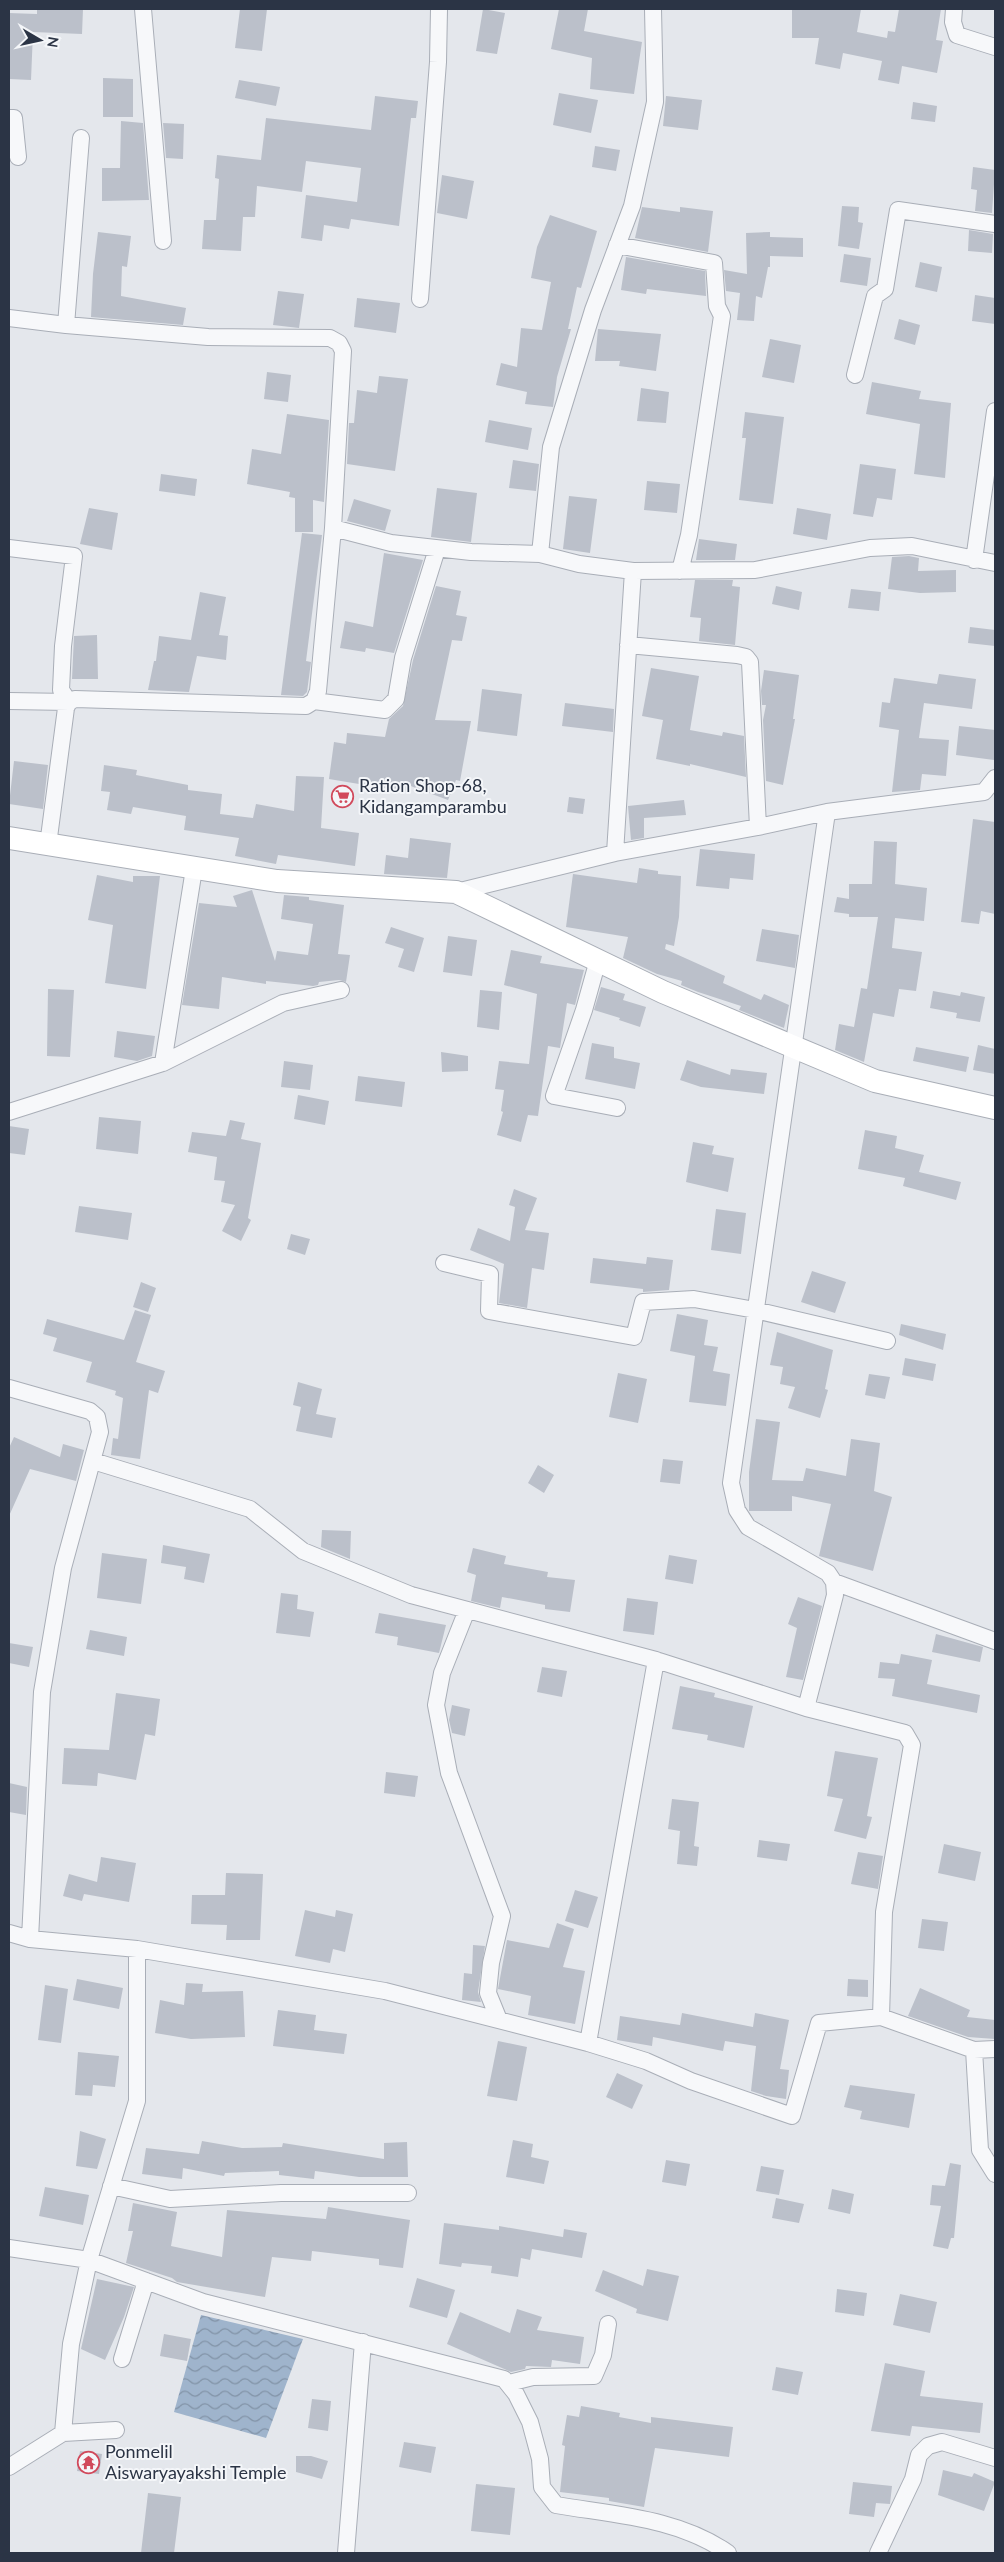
<svg xmlns="http://www.w3.org/2000/svg" width="1004" height="2562" viewBox="0 0 1004 2562" font-family="Lato,sans-serif">
<style>
.water{fill:url(#water-waves)}
.building{fill:#bbc0ca}
.lines{fill:none;stroke-linecap:round;stroke-linejoin:round}
.street-casing{stroke:#a9aeb7;stroke-width:18}
.secondary-casing{stroke:#a9aeb7;stroke-width:24}
.street{stroke:#f7f8fa;stroke-width:16}
.secondary{stroke:#fff;stroke-width:22}
.labels{text-anchor:middle;stroke-width:4;stroke-linejoin:round;paint-order:stroke}
.poi-label{font-size:18px;fill:#2b3445;stroke:#f4f6f9;text-anchor:start}
</style>
<defs>
<pattern id="water-waves" width="16" height="10" patternUnits="userSpaceOnUse" patternTransform="scale(1.25)"><rect width="16" height="10" fill="#9fb4cc"/><path d="M0 5q4-4 8 0t8 0" fill="none" stroke="#8293a7"/></pattern>
</defs>
<rect width="100%" height="100%" fill="#e4e7ec"/>
<!-- water -->
<path class="water" d="M201,2315L303,2339L266,2438L174,2412Z"/>
<!-- building -->
<path class="building" d="M37,9H83L82,34L33,32L31,80L9,79V13L37,14Z
M240,9H267L262,51L235,48Z
M483,9L505,13L497,54L476,51Z
M559,9H588L584,31L642,42L634,94L590,89L592,58L551,49Z
M792,9H861L857,32L887,38L888,31L895,32L899,9H941L936,40L943,41L937,73L902,66L899,84L878,80L882,61L843,53L840,69L815,64L819,38H792Z
M103,78L133,79V117H103Z
M239,80L280,87L276,106L235,98Z
M559,93L598,100L591,133L553,125Z
M375,96L418,101L416,118H411L399,226L351,219L349,229L324,225L322,241L301,238L306,195L357,202L361,168L306,161L302,192L257,186L255,217H243L241,251L202,249L204,220H216L219,179L215,178L217,155L261,160L266,118L371,130Z
M666,96L702,100L698,130L663,126Z
M913,102L937,106L935,122L911,119Z
M121,121L143,123L149,200L102,201V168H120Z
M163,123L184,124L183,159L166,158Z
M595,146L620,150L616,171L592,167Z
M973,167L995,170L992,213L975,211L977,190L971,189Z
M442,175L474,181L467,219L437,213Z
M842,206L859,207L858,222L863,223L859,249L838,246Z
M642,207L680,212V207L713,211L708,252L635,238Z
M550,215L597,231L581,288L577,287L568,329H571L557,377L553,407L525,404L527,392L496,385L501,363L517,367L521,328L542,330L551,282L531,278L537,247Z
M969,230L993,234L992,253L968,251Z
M98,232L131,236L127,267L122,266L121,296L186,308L183,325L91,317L93,274Z
M770,232V237L803,238V257L770,256V267H768L762,298L756,296L754,321L737,320L740,293L726,291L724,270L747,274L746,233Z
M844,254L871,258L867,286L840,282Z
M626,257L705,271L706,296L647,289L646,294L621,290Z
M920,262L942,267L937,292L915,287Z
M278,291L304,294L299,328L273,325Z
M975,295L995,298V324L972,321Z
M357,298L400,303L396,333L354,327Z
M899,319L920,325L915,345L894,339Z
M598,329L661,334L656,371L619,366L620,361H595Z
M770,339L801,345L794,383L762,377Z
M267,372L291,375L288,402L264,399Z
M379,376L408,379L395,471L347,464L349,423H354L357,390L377,393Z
M872,382L921,391L919,399L951,403L945,478L914,474L920,424L866,414Z
M641,388L669,392L666,423L637,421Z
M745,412L784,417L773,504L739,500L746,438H742Z
M287,414L329,420L324,502L313,500V532H295V498L289,497L290,492L247,484L252,449L281,454Z
M489,420L532,428L528,450L485,442Z
M513,460L539,464L536,491L509,488Z
M860,464L896,469L892,500L877,498L873,517L853,514Z
M161,474L197,479L195,496L159,491Z
M647,481L680,484L677,513L644,510Z
M437,488L477,493L471,542L431,537Z
M569,496L597,499L590,553L563,549Z
M354,499L391,510L385,531L347,521Z
M89,508L118,513L112,550L80,544Z
M797,508L831,514L827,540L793,534Z
M302,533L322,535L306,661L311,662L307,692L303,696L281,695Z
M699,539L737,544L735,560H696Z
M384,553L423,560L394,653L366,648L365,652L340,648L345,621L373,627Z
M909,556L919,558L918,571L956,570V592L920,593L888,589L892,557Z
M695,580H733L732,586L740,587L735,645L699,641L701,618L690,617Z
M436,586L461,591L456,615L467,617L462,641L452,640L435,720L471,721L460,781L456,780L448,800L408,785L407,792L329,779L334,742L346,744L347,733L385,737L389,719L403,706L413,660Z
M776,586L802,592L799,610L772,604Z
M851,589L881,592L879,611L848,608Z
M200,592L226,597L219,635L228,636L226,660L197,656L189,692L148,690L154,661H156L159,636L191,640Z
M970,627L995,630V646L968,643Z
M97,635L98,679H72L74,636Z
M651,668L699,676L690,730L722,736L723,732L744,736L746,777L690,764V766L656,759L663,720L642,716Z
M764,670L799,675L793,719H795L783,785L766,781L763,720L766,705H762L761,691Z
M939,674L976,679L972,709L924,703L919,738L949,740L946,776L922,774L920,790L892,792L899,730L879,727L882,702L890,703L894,678L937,684Z
M482,689L522,694L517,736L477,731Z
M565,703L614,709L613,732L562,726Z
M959,726L995,730L994,760L956,755Z
M14,761L48,765L43,809L9,804Z
M104,765L137,770L136,775L188,785V790L222,794L220,814L253,818L256,804L294,811L296,776L324,777L321,828L359,833L355,866L278,855L276,864L235,856L239,838L184,830L186,816L133,807L131,814L107,810L110,792L101,791Z
M569,797L585,799L583,814L567,812Z
M684,800L686,815L644,818V838L631,840L628,806Z
M973,819L995,822V914L981,911L979,924L961,922Z
M410,838L451,843L447,878L384,874L386,855L408,858Z
M874,841L897,842L895,884L927,888L924,921L895,918L892,948L922,952L916,991L899,989L894,1017L873,1013L864,1062L835,1050L839,1024L854,1027L861,988L867,989L878,917H849V914L834,912L837,897L849,899V884H872Z
M700,849L755,854L753,880L730,878L729,889L696,886Z
M639,868L658,871V874L681,876L679,917L674,946L666,944L665,949L725,976L723,983L761,1000L764,994L789,1005L784,1028L739,1010L741,1006L698,992L681,985L682,981L657,974L623,958L628,937L566,927L573,874L637,883Z
M97,875L133,882V876H160L146,989L105,983L113,925L88,920Z
M252,890L275,961L277,951L308,955L313,924L281,919L284,895L309,897V900L344,905L338,954L350,955L346,982L339,980L319,982L318,985L313,986L266,981V984L222,977L219,1009L182,1005L199,903L237,907L233,896Z
M391,927L424,938L414,972L398,967L404,949L385,943Z
M762,929L799,935L795,968L756,961Z
M448,936L477,940L472,976L443,972Z
M511,950L542,956L540,963L584,970L575,1005L567,1003L560,1048L548,1046L538,1116L528,1115L521,1142L497,1135L503,1112L501,1111L504,1090L495,1089L499,1061L529,1064L537,994L504,985Z
M601,987L625,994L623,1000L646,1007L640,1027L619,1020L620,1018L594,1010Z
M48,989L74,990L70,1057L47,1056Z
M480,990L502,992L499,1030L477,1027Z
M933,991L960,996L961,992L985,997L980,1022L956,1018L957,1013L930,1008Z
M117,1031L155,1036L152,1056L137,1061L114,1057Z
M592,1043L614,1047V1058L640,1063L635,1089L585,1079Z
M978,1045L995,1049V1074L973,1070Z
M916,1047L969,1057L966,1072L913,1061Z
M441,1052L468,1056V1071L442,1072Z
M687,1060L730,1075L731,1069L767,1073L764,1094L701,1087L680,1080Z
M284,1061L313,1065L310,1090L281,1087Z
M358,1076L405,1082L402,1107L355,1101Z
M298,1095L329,1101L325,1125L294,1119Z
M99,1117L141,1121L138,1154L96,1149Z
M230,1120L245,1123L241,1139L261,1143L248,1218L251,1220L241,1241L222,1231L235,1205L221,1202L225,1181L214,1180L217,1157L188,1152L192,1132L226,1136Z
M9,1126L29,1129L25,1155L9,1153Z
M865,1130L897,1136L895,1148L924,1155L919,1172L961,1182L956,1200L903,1186L905,1178L858,1169Z
M693,1142L714,1146L712,1154L734,1158L728,1192L686,1182Z
M514,1189L537,1198L525,1230L549,1233L544,1270L532,1268L527,1308L499,1303L504,1264L470,1250L478,1228L510,1241L515,1207L509,1205Z
M79,1206L132,1213L128,1240L75,1232Z
M716,1209L746,1213L741,1254L711,1250Z
M291,1234L310,1239L305,1255L287,1249Z
M647,1257L673,1260L669,1290L643,1292V1289L590,1283L593,1258L646,1264Z
M812,1271L846,1282L835,1313L801,1302Z
M141,1282L156,1288L148,1312L133,1307Z
M135,1310L151,1315L136,1362L165,1371L158,1393L149,1390L140,1459L111,1455L113,1438L118,1439L123,1398L115,1395L116,1391L86,1382L92,1362L53,1351L57,1338L43,1334L47,1319L124,1340Z
M677,1314L708,1320L704,1345L718,1347L713,1371L730,1374L726,1406L689,1402L695,1356L670,1351Z
M901,1324L946,1334L943,1350L899,1335Z
M777,1332L833,1350L825,1389L828,1390L820,1418L788,1408L795,1387L780,1384L783,1367L770,1365Z
M905,1358L936,1364L933,1381L902,1375Z
M618,1373L647,1379L638,1423L609,1417Z
M869,1374L890,1377L885,1399L865,1395Z
M298,1382L322,1389L316,1414L336,1418L332,1438L296,1431L301,1407L293,1405Z
M756,1419L780,1422L772,1480L803,1481L806,1468L846,1476L851,1439L880,1443L874,1491L892,1497L873,1571L819,1556L831,1504L792,1496V1511H749V1472Z
M14,1437L60,1457L63,1444L84,1450L76,1481L30,1469L9,1516V1448Z
M663,1459L683,1461L680,1484L660,1482Z
M538,1465L554,1475L544,1493L528,1483Z
M322,1530L351,1531L350,1559L321,1547Z
M163,1545L210,1554L204,1583L184,1579L186,1567L161,1563Z
M473,1548L506,1556L504,1564L548,1572L547,1577L575,1580L570,1612L545,1609V1605L502,1597L500,1608L471,1601L476,1575L467,1572Z
M102,1553L147,1559L141,1604L97,1598Z
M669,1555L697,1560L693,1584L665,1579Z
M281,1593L298,1595L297,1609L314,1612L310,1637L276,1633Z
M798,1597L822,1606L803,1680L786,1677L797,1628L788,1624Z
M627,1598L658,1602L654,1635L623,1631Z
M379,1613L446,1625L439,1653L397,1645L398,1637L375,1633Z
M90,1630L127,1637L124,1656L86,1649Z
M936,1634L983,1647L980,1662L932,1652Z
M9,1643L33,1647L29,1667L9,1663Z
M901,1654L932,1660L927,1684L980,1695L977,1713L892,1696L895,1679L878,1678L880,1662L899,1664Z
M542,1667L567,1671L562,1697L537,1692Z
M680,1686L715,1693L714,1697L753,1706L744,1748L707,1740L708,1735L672,1729Z
M116,1693L160,1699L155,1736L145,1734L136,1780L98,1773L97,1786L62,1784L64,1748L109,1750Z
M452,1705L470,1709L465,1736L452,1733L449,1720Z
M835,1751L878,1758L867,1816L872,1817L866,1839L834,1831L843,1799L827,1796Z
M386,1772L418,1776L415,1797L384,1793Z
M9,1783L27,1787L26,1815L9,1812Z
M672,1799L699,1802L694,1846L699,1847L697,1866L677,1864L680,1831L668,1829Z
M759,1840L790,1844L787,1861L757,1857Z
M944,1844L981,1852L975,1881L938,1873Z
M858,1852L883,1856L878,1889L851,1884Z
M101,1857L136,1863L129,1902L84,1894L82,1901L63,1896L69,1874L97,1882Z
M226,1873L263,1874L260,1940H226L227,1925L191,1924L192,1895H225Z
M575,1890L598,1897L588,1928L565,1921Z
M305,1910L335,1917L336,1910L353,1914L345,1952L333,1949L330,1963L295,1956Z
M922,1919L948,1922L944,1951L918,1948Z
M557,1923L574,1929L563,1967L585,1971L575,2024L528,2015L531,1996L498,1989L507,1940L549,1948Z
M473,1945L485,1946L478,1992L481,2002L462,2000L464,1973L472,1974Z
M77,1979L123,1988L119,2009L73,2000Z
M848,1979L868,1980V1997L847,1996Z
M186,1983L203,1984L202,1992L243,1991L245,2037L191,2039L155,2033L160,2000L184,2005Z
M45,1985L68,1989L61,2043L38,2040Z
M920,1988L970,2010L967,2017L995,2020V2039L968,2037L908,2016Z
M278,2010L316,2015L314,2030L347,2034L344,2054L273,2046Z
M682,2013L753,2027L755,2013L789,2020L780,2069L789,2070L786,2099L766,2096L751,2091L756,2046L725,2041L723,2051L653,2037L652,2046L617,2040L620,2016L680,2025Z
M498,2041L527,2047L517,2101L487,2096Z
M78,2052L119,2056L115,2087L93,2085L92,2096L75,2095Z
M617,2073L643,2085L632,2109L606,2097Z
M850,2085L915,2094L909,2128L860,2119L862,2111L844,2107Z
M80,2131L106,2139L97,2169L76,2166Z
M513,2140L533,2144L531,2157L549,2161L544,2184L506,2177Z
M202,2141L242,2148L282,2147L283,2143L384,2159V2143L407,2142L408,2177H359L315,2171L314,2179L279,2175V2171L225,2173L224,2176L183,2168L182,2179L142,2174L146,2148L199,2154Z
M666,2160L690,2164L686,2186L662,2182Z
M950,2163L961,2165L954,2238H951L948,2249L933,2246L941,2206L930,2205L932,2185L945,2186Z
M761,2166L784,2170L779,2195L756,2191Z
M45,2187L89,2195L83,2225L39,2216Z
M832,2189L854,2194L850,2214L828,2209Z
M776,2198L804,2204L799,2223L772,2218Z
M133,2203L177,2212L171,2246L222,2257L227,2210L326,2219L328,2207L410,2220L403,2268L379,2265V2259L312,2251L311,2261L272,2257L265,2297L177,2282L172,2278L126,2263L133,2231H128Z
M444,2223L499,2230V2226L563,2237L564,2229L587,2233L582,2258L532,2249L530,2260L521,2258L518,2277L491,2273L492,2266L462,2263L461,2267L439,2264Z
M647,2269L679,2276L668,2321L636,2313L637,2309L595,2291L603,2270L643,2286Z
M417,2278L455,2290L447,2318L409,2307Z
M97,2279L134,2287L124,2317L105,2360L81,2349Z
M837,2289L867,2293L864,2316L835,2312Z
M900,2294L937,2302L930,2333L893,2325Z
M517,2309L542,2317L537,2330L584,2337L580,2364L552,2360L551,2367L526,2366L525,2369L511,2372L447,2344L460,2312L510,2333Z
M164,2334L191,2339L187,2361L160,2356Z
M885,2363L925,2371L920,2396L983,2403L980,2433L912,2426L910,2436L871,2431Z
M776,2367L803,2372L798,2395L772,2390Z
M312,2399L331,2401L328,2431L308,2428Z
M581,2406L620,2413L619,2417L651,2423V2417L733,2427L729,2457L655,2448L644,2507L609,2501V2498L560,2492L565,2446L562,2445L567,2415L579,2417Z
M404,2442L436,2447L431,2473L399,2467Z
M80,2451L102,2454L99,2474L77,2471Z
M296,2456H311L328,2461L322,2479L296,2472Z
M943,2470L972,2477L974,2473L995,2482L984,2511L938,2495Z
M853,2482L892,2486L890,2504L876,2503L874,2517L849,2514Z
M476,2484L515,2488L510,2535L471,2531Z
M148,2493L181,2497L174,2553H141Z"/>
<g class="lines">
<defs>
<path id="street" d="M143,9L163,241
M653,9L655,102L632,206L593,310L551,447L540,554L579,564L633,571L755,570L870,548L912,546L995,563
M954,9L953,22L957,35L995,47
M9,118H14L18,157
M617,245L714,263L717,306L722,316L689,535L680,571
M420,299L438,62L439,9
M9,318L66,325L208,337L330,338L339,343L343,351L333,528L318,691L314,701L306,706L75,699L69,702L66,708L48,845
M66,325L81,138
M855,375L875,296L885,289L898,210L995,224
M333,528L391,543L471,552L540,554
M9,548L74,556L63,646L61,690L69,702
M974,560L995,411
M628,645L737,655L746,657L750,662L758,827
M9,701L69,702
M314,701L385,710L396,699L403,658L437,549
M615,853L633,571
M456,892L615,853L758,827L827,812L984,792L995,778
M598,960L584,1010L554,1096L617,1108
M163,1063L194,869
M9,1112L163,1063L283,1003L341,990
M444,1263L490,1274L489,1311L634,1337L643,1302L694,1299L755,1310L887,1341
M9,1388L90,1411L97,1417L100,1432L63,1568L42,1692L30,1939
M93,1461L250,1509L303,1551L411,1595L656,1660L806,1708L905,1733L912,1745L884,1912L881,2017
M834,1582L995,1641
M467,1610L442,1673L436,1705L449,1773L502,1916L491,1963L488,1993L499,2020
M806,1708L835,1595L834,1582L828,1573L748,1527L737,1510L731,1483L827,812
M9,1933L30,1939L137,1949L385,1991L588,2043L646,2061L691,2081L792,2116L819,2023L881,2017L974,2050L980,2150L995,2174
M588,2043L656,1660
M974,2050L995,2049
M111,2186L170,2199L281,2193H408
M9,2248L89,2260L203,2302L504,2379L516,2394L530,2422L540,2459L542,2487L556,2505C614,2515 679,2518 728,2553
M122,2359L146,2281
M509,2383L533,2377L594,2376L603,2355L608,2324
M116,2430L63,2433L71,2344L89,2260L137,2101V1949
M9,2467L63,2433
M346,2553L363,2342
M878,2553L913,2479L919,2455L928,2446L942,2442L995,2458"/>
<path id="secondary" d="M9,838L277,881L456,892L663,992L875,1081L995,1108"/>
</defs>
<!-- street casing -->
<use href="#street" class="street-casing"/>
<!-- secondary casing -->
<use href="#secondary" class="secondary-casing"/>
<!-- street -->
<use href="#street" class="street"/>
<!-- secondary -->
<use href="#secondary" class="secondary"/>
</g>
<!-- icons -->
<defs>
<symbol id="supermarket-ring" viewBox="-11 -11 22 22"><circle r="9.5" fill="#f4f6f9" stroke="#d1495b" stroke-width="1.5"/><path d="M-6-5.5h2.5l.6 2H6L4.5 2H-2.5L-4.4-4H-6ZM-1.5 3.2a1.3 1.3 0 1 0 .1 0ZM3 3.2a1.3 1.3 0 1 0 .1 0Z" fill="#d1495b"/></symbol>
<symbol id="temple-ring" viewBox="-11 -11 22 22"><circle r="9.5" fill="#f4f6f9" stroke="#d1495b" stroke-width="1.5"/><path d="M0-6L5-2H3V0L6.5 2.5H4V6H1.5V3h-3V6H-4V2.5H-6.5L-3 0V-2H-5Z" fill="#d1495b"/></symbol>
</defs>
<g fill-rule="evenodd">
<use href="#supermarket-ring" x="330" y="784" width="25" height="25"/>
<use href="#temple-ring" x="76" y="2450" width="25" height="25"/>
</g>
<g class="labels">
<!-- poi labels -->
<g class="poi-label">
<text x="359" y="792">Ration Shop-68,<tspan x="359" dy="21">Kidangamparambu</tspan></text>
<text x="105" y="2458">Ponmelil<tspan x="105" dy="21">Aiswaryayakshi Temple</tspan></text>
</g>
</g>
<!-- border -->
<rect width="1004" height="2562" fill="none" stroke="#2b3445" stroke-width="20"/>
<!-- north arrow -->
<g transform="translate(40 40) rotate(99)" stroke="#f4f6f9" stroke-width="4" paint-order="stroke">
<path d="M0-4L9 19L0 12L-9 19Z" fill="#2b3445"/>
<text y="-8" font-size="14" font-weight="bold" text-anchor="middle" fill="#2b3445">N</text>
</g>
</svg>
